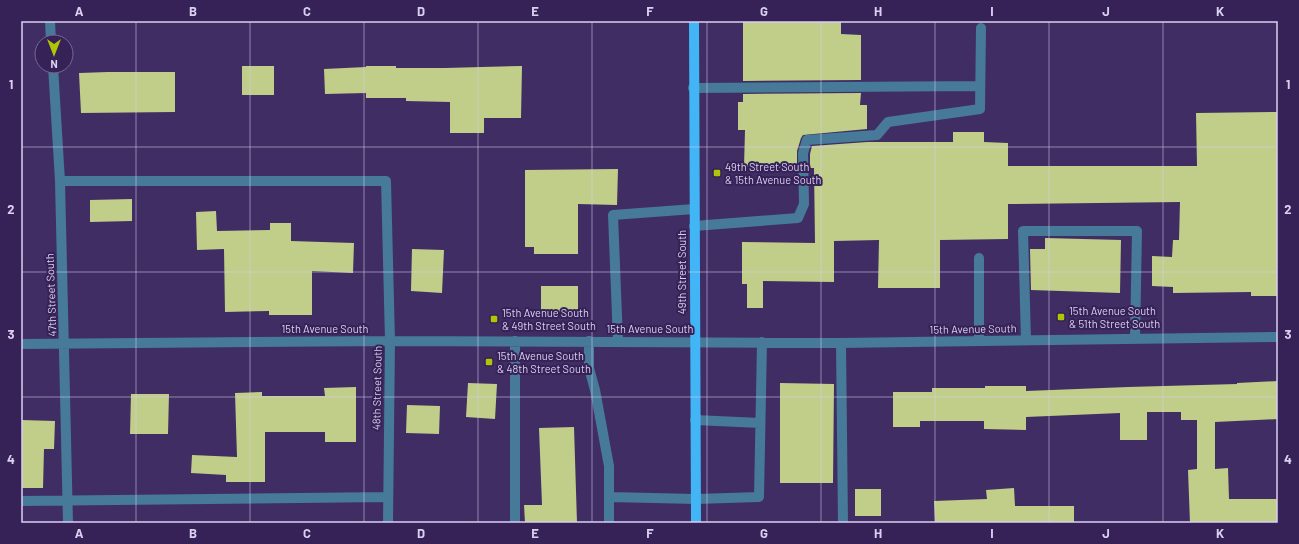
<svg xmlns="http://www.w3.org/2000/svg" width="1299" height="544" viewBox="0 0 1299 544" font-family="Barlow,sans-serif">
<style>
.building{fill:#c0ce89}
.lines{fill:none;stroke-linecap:round;stroke-linejoin:round}
.minor{stroke:#477998;stroke-width:10}
.major{stroke:#41b5f6;stroke-width:10}
.grid{fill:none;stroke:#d9d0f2;stroke-width:1;stroke-opacity:0.55}
.poi-dot{fill:#afc506;stroke:#362257;stroke-width:1.5}
.labels{text-anchor:middle;stroke-width:4;stroke-linejoin:round;paint-order:stroke}
.poi-label{font-size:11px;fill:#d9d0f2;stroke:#362257;text-anchor:start}
.street-label{font-size:11px;fill:#d9d0f2;stroke:#362257}
.neatline{fill:none;stroke:#d9d0f2;stroke-width:1.5}
.grid-label{font-size:13px;text-anchor:middle;font-weight:bold;fill:#d9d0f2}
</style>
<rect width="100%" height="100%" fill="#402d63"/>
<!-- building -->
<path class="building" d="M743,21H841V34L861,35V80L743,81Z
M242,66H274V95H242Z
M366,66H396V68H445L522,66L521,118H484V133H450V102L406,101V98H366V93L325,94L324,69L366,67Z
M108,72H175V112L81,113L79,73Z
M861,93L860,105H867V129L803,135L801,138L797,151V168L744,167L745,130H738V102H743V94Z
M1278,112V296H1251V292L1173,293V287L1152,286V256L1172,257L1173,240H1179L1180,202L1008,204V239L940,240V288H878L879,240L834,241V282L763,281V308H747V284H742V242L815,243L814,168H810V154L812,146L867,142H953V132H984V142L1008,143V166H1197L1196,113Z
M618,169L617,205L578,204V254H534V247H525V170Z
M132,199V221L90,222V200Z
M216,211L217,231L270,230V223H291V241L354,243L353,273L312,271V315H269V311L225,312L224,249L197,250L196,212Z
M1045,238L1121,240L1120,293L1031,290L1030,249H1045Z
M412,249L444,250L442,293L411,291Z
M541,286H578V312H541Z
M1278,381V419L1215,422V469L1228,468L1229,499H1278V523H1190L1188,470L1197,469V420H1181V412H1147V440H1120V413L1026,417V430L984,429V421H920V427H893V392H932V388H985V386H1026V391L1128,387L1237,384V383Z
M468,383L497,384L495,419L466,417Z
M780,383L834,384L833,483H780Z
M356,387V442H325V432H265V482H226V475L191,473L192,455L237,457L235,393L262,392V396H325L324,388Z
M131,394H169L168,434H130Z
M407,405L440,406L439,434L406,433Z
M21,420L55,421L54,449H44L43,488H21Z
M574,427L577,523H525L524,505H542L539,428Z
M1014,488L1015,506H1074V523H935L934,501L987,499L986,490Z
M855,489H881V516H855Z"/>
<g class="lines">
<!-- minor -->
<path class="minor" d="M50,21L51,42
M53,66L60,181L68,523
M693,88L980,86
M60,181H386L390,341L388,523
M694,226L798,218L804,204L803,153L807,140L877,135L888,122L980,109L981,28
M979,258V341
M1026,340L1023,231H1137L1135,339
M515,341V523
M589,341V368L595,390L609,466V523
M618,341L613,215L694,209
M841,343L843,523
M21,344L390,341L841,343L1278,337
M695,420L760,423
M609,497L696,499L759,497L762,342
M21,501L388,497"/>
<!-- major -->
<path class="major" d="M694,21L696,523"/>
</g>
<!-- grid -->
<path class="grid" d="M136,21V523M250,21V523M364,21V523M478,21V523M592,21V523M707,21V523M821,21V523M935,21V523M1049,21V523M1163,21V523M21,147H1278M21,272H1278M21,397H1278"/>
<!-- markers -->
<g class="poi-dot">
<rect x="713" y="169" width="8" height="8" rx="2"/>
<rect x="1057" y="313" width="8" height="8" rx="2"/>
<rect x="490" y="315" width="8" height="8" rx="2"/>
<rect x="485" y="358" width="8" height="8" rx="2"/>
</g>
<g class="labels">
<!-- poi labels -->
<g class="poi-label">
<text x="725" y="171">49th Street South<tspan x="725" dy="13">&amp; 15th Avenue South</tspan></text>
<text x="1069" y="315">15th Avenue South<tspan x="1069" dy="13">&amp; 51th Street South</tspan></text>
<text x="502" y="317">15th Avenue South<tspan x="502" dy="13">&amp; 49th Street South</tspan></text>
<text x="497" y="360">15th Avenue South<tspan x="497" dy="13">&amp; 48th Street South</tspan></text>
</g>
<!-- street labels -->
<g class="street-label">
<text transform="translate(682 272) rotate(-90)" y="4">49th Street South</text>
<text transform="translate(51 295) rotate(-92)" y="4">47th Street South</text>
<text x="325" y="333">15th Avenue South</text>
<text x="650" y="333">15th Avenue South</text>
<text transform="translate(973 329) rotate(-1)" y="4">15th Avenue South</text>
<text transform="translate(377 388) rotate(-89)" y="4">48th Street South</text>
</g>
</g>
<!-- border -->
<rect width="1299" height="544" fill="none" stroke="#362257" stroke-width="44"/>
<!-- north arrow -->
<g transform="translate(54 54) rotate(180)"><circle r="19" fill="#362257" stroke="#776895"/>
<path d="M0-3L7 15L0 10L-7 15Z" fill="#afc506"/>
<text y="-6" font-size="11" font-weight="bold" text-anchor="middle" fill="#d9d0f2">N</text>
</g>
<rect x="22" y="22" width="1255" height="500" class="neatline"/>
<g class="grid-label">
<text x="79" y="16">A</text>
<text x="193" y="16">B</text>
<text x="307" y="16">C</text>
<text x="421" y="16">D</text>
<text x="535" y="16">E</text>
<text x="650" y="16">F</text>
<text x="764" y="16">G</text>
<text x="878" y="16">H</text>
<text x="992" y="16">I</text>
<text x="1106" y="16">J</text>
<text x="1220" y="16">K</text>
<text x="11" y="89">1</text>
<text x="1288" y="89">1</text>
<text x="11" y="214">2</text>
<text x="1288" y="214">2</text>
<text x="11" y="339">3</text>
<text x="1288" y="339">3</text>
<text x="11" y="464">4</text>
<text x="1288" y="464">4</text>
<text x="79" y="538">A</text>
<text x="193" y="538">B</text>
<text x="307" y="538">C</text>
<text x="421" y="538">D</text>
<text x="535" y="538">E</text>
<text x="650" y="538">F</text>
<text x="764" y="538">G</text>
<text x="878" y="538">H</text>
<text x="992" y="538">I</text>
<text x="1106" y="538">J</text>
<text x="1220" y="538">K</text>
</g>
</svg>
